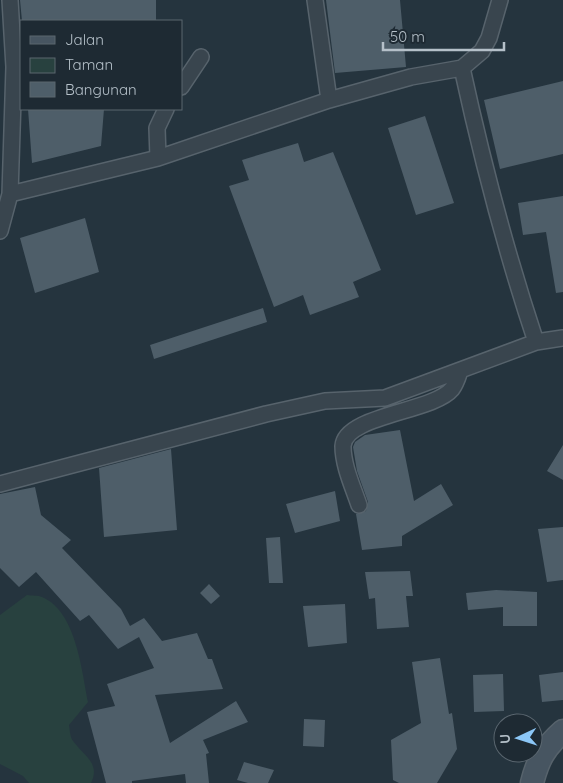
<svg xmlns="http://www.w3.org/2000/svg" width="563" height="783" viewBox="0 0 563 783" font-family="Quicksand,sans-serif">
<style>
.green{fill:#28413f}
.building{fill:#4e5e69}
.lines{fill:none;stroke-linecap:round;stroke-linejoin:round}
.street-casing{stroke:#57636c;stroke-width:18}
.secondary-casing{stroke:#57636c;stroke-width:25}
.street{stroke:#39454e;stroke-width:15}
.secondary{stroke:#475561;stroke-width:22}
</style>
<rect width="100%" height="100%" fill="#25343e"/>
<!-- green -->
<path class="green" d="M27,595C32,596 38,595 42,597C76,611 82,671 88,702L69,725C70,731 70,737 73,741C83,755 101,763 91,783H29L23,776L0,764V615Z"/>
<!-- building -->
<path class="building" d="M20,0H156V21H22Z
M326,0H400L406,67L335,73Z
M563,81V154L500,169L484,100Z
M28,109H104L101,146L32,163Z
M425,116L454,203L416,215L388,128Z
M298,143L304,162L333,152L381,270L353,282L359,297L310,315L303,295L274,307L229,186L249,180L242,160Z
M563,196V292L556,293L546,232L523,235L518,203Z
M85,218L99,272L35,293L20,238Z
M263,308L267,322L154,359L150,345Z
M400,430L414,501L441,484L453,505L402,536V546L362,550L356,514L366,511L368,502L357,471L353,447L355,442L365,435Z
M563,445V480L547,471Z
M171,449L177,530L104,537L99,468Z
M35,487L41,515L71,540L62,548L121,609L130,626L144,618L162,641L197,633L208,659H212L223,689L155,695L170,743L236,701L248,722L203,740L209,753L206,754L209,783H186L185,774L132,781V783H106L87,712L115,706L107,684L154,668L139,637L118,649L89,615L80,621L36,572L19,587L0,568V494Z
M335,491L340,521L295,533L286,504Z
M563,527V580L547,582L538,529Z
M280,537L283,583H269L266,538Z
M410,571L413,596H406L409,627L377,629L375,598L369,599L365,572Z
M209,584L220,596L211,604L200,593Z
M496,590L537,592V626H503V607L468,610L466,593Z
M345,604L347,643L308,647L303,606Z
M440,658L449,714L452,713L457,749L437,783H399L393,780L391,740L421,723L412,662Z
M563,672V700L542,702L539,675Z
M503,674L504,711L474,712L473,675Z
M304,719L325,720L324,747L303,746Z
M244,762L274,770L268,783H248L237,780Z"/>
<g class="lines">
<defs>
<path id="street" d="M315,0L329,100
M462,68C482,160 506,252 536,342
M181,87L201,57
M158,158L157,128L166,109
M10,194L14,67L10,0
M0,231L10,194L158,158L329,100L411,77L462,68L482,51L489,38L500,0
M0,484L266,414L325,401L385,398L536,342L563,338
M359,505C353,487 343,466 343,446C345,415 433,412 452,389C456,384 458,377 460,371"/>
<path id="secondary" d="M532,783C538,759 545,747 563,731"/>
</defs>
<!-- street casing -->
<use href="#street" class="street-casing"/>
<!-- secondary casing -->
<use href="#secondary" class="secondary-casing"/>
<!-- street -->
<use href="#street" class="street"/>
<!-- secondary -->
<use href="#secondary" class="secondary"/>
</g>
<!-- legend -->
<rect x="20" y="20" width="162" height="90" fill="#1e2a33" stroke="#5a666f"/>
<rect x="30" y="36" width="25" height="8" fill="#475561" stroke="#5a666f"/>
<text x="65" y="45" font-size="15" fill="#b5c0c9">Jalan</text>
<rect x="30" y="58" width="25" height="15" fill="#28413f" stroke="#5a666f"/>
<text x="65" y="70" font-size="15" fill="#b5c0c9">Taman</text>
<rect x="30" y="82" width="25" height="15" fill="#4e5e69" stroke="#5a666f"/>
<text x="65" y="95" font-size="15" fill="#b5c0c9">Bangunan</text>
<!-- north arrow -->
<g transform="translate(518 738) rotate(266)"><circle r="24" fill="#1e2a33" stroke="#5a666f"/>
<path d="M0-4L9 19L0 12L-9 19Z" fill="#8cc7f7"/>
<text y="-8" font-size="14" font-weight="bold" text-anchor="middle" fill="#b5c0c9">U</text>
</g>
<!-- scale -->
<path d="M383 42v8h121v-8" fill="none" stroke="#b5c0c9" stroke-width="2.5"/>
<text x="390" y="42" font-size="15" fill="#b5c0c9" stroke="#1e2a33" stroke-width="4" paint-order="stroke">50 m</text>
</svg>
